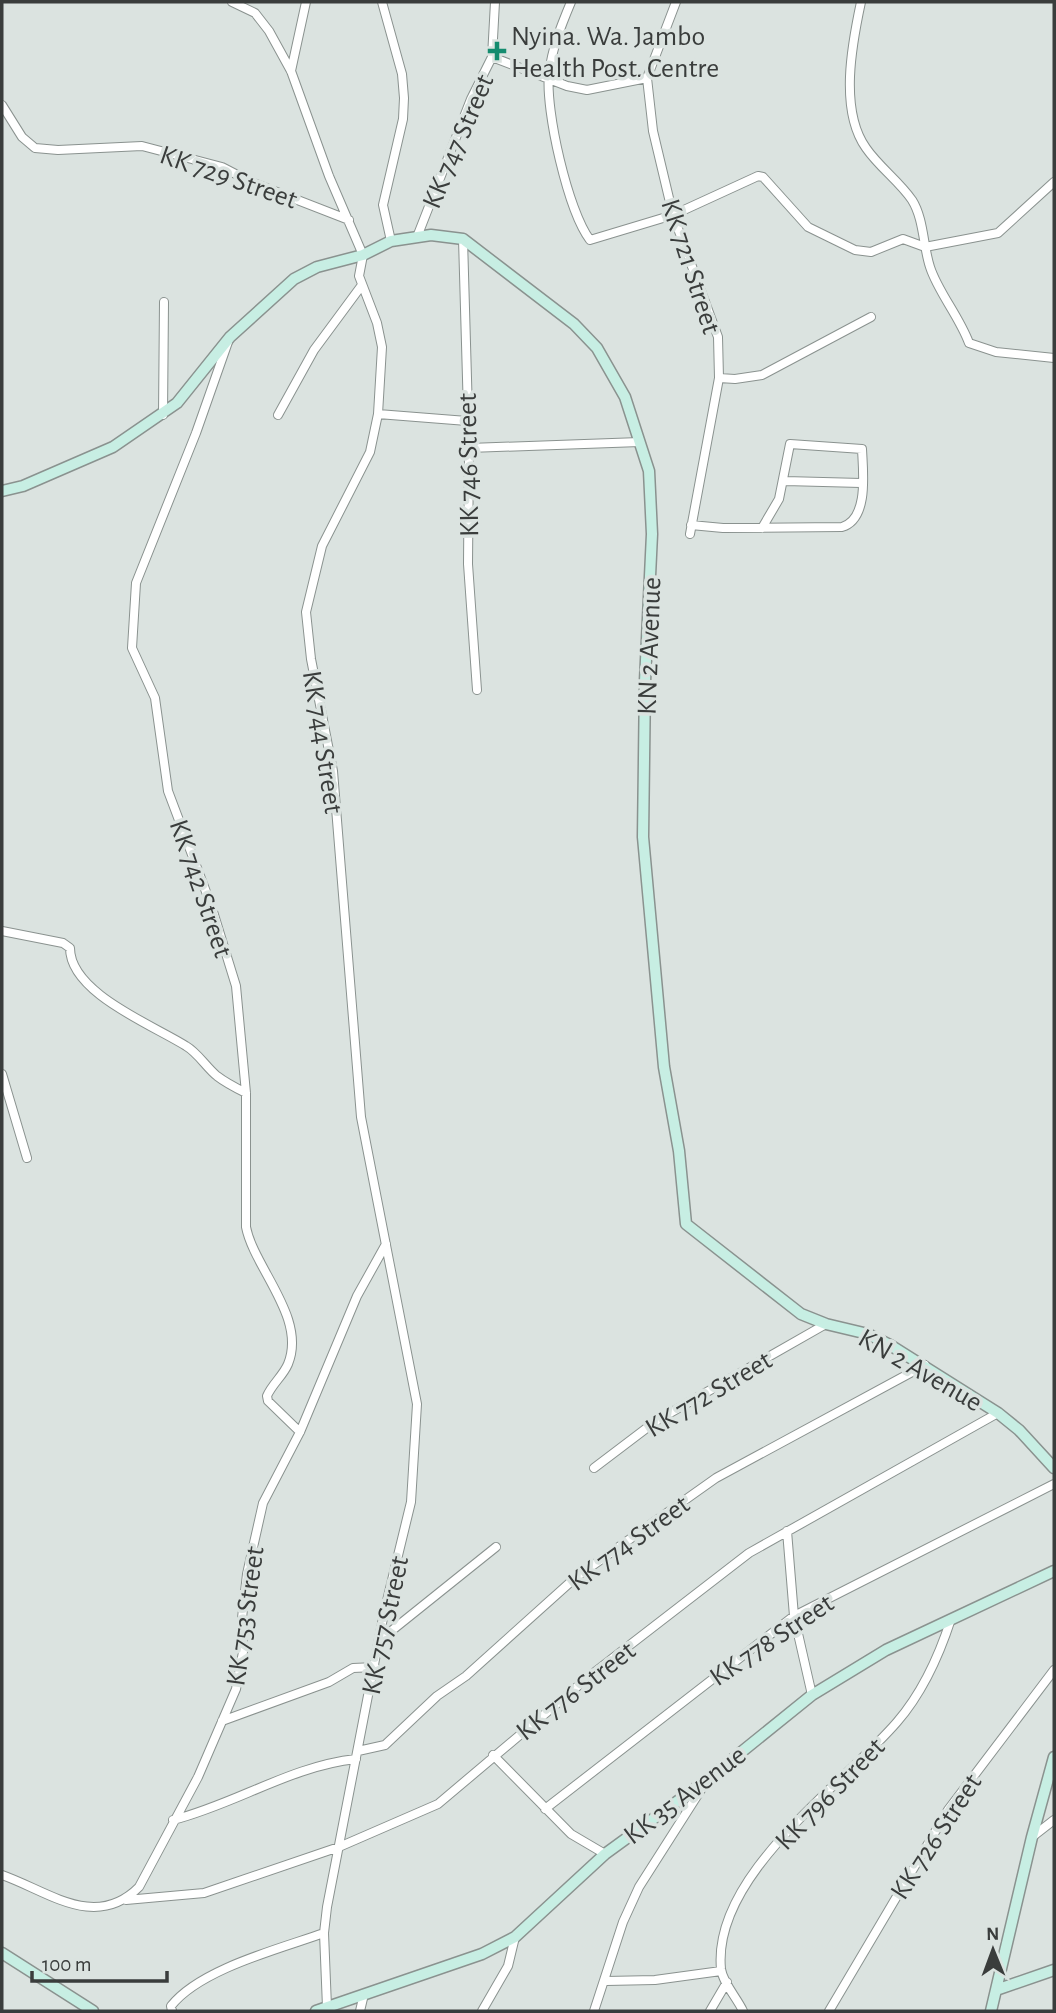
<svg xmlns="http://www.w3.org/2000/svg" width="1056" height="2013" viewBox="0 0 1056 2013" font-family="'Alegreya Sans',sans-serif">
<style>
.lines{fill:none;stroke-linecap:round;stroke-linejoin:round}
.street-casing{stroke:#8a928f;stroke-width:10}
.secondary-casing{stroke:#8a928f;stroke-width:13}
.street{stroke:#fff;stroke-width:8}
.secondary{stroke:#c7eee3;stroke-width:10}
.poi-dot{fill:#148c6f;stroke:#dbe3e0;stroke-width:2.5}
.labels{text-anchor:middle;stroke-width:7;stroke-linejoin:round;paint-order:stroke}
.poi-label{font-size:28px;fill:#3a3d3c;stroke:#dbe3e0;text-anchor:start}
.street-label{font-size:28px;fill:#3a3d3c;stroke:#dbe3e0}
</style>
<rect width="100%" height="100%" fill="#dbe3e0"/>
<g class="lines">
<defs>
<path id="street" d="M232,2L255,13L269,31L291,71L329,176L363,255L359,276L377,323L382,347L378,414L370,452L322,546L306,612L311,659L333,771L361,1117L417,1404L411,1502L384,1613L327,1907L324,1933L327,2007
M382,2L402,74L404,98L403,119L383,205L391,241
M571,2C561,26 552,48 549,74C545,110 568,211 590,240L673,215L758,176L763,177L808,227L855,250L871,252L903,239L925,247L998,233L1054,182
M676,2L647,78L653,131L673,215L718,337L719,378L690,534
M861,2C852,44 839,110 866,148C879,167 899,181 912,200C924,219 923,246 930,267C938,292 959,316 969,343L996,352L1054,358
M492,57L567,86L587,90L647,78
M291,71L306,2
M2,105L22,137L35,148L58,150L142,146L222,167L251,182L349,220
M417,237L471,99L492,57L495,2
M463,239L469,448L468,564L477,690
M228,342L196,433L136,583L132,648L155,698L168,791L211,905L236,986L246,1093V1227C254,1268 307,1318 288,1364C283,1376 272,1384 267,1396L268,1401L300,1432
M719,378L735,379L762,375L871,317
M378,414L467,421
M163,415L164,302
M278,415L314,350L362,285
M469,448L640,442
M785,481L861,483
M691,525L723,528L842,527C869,519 863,472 862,449L790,444L779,499L762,528
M2,931L63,943L70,948C70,993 153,1025 186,1046C198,1053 206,1067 217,1076C226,1083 236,1088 246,1093
M2,1074L27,1158
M594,1468L656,1421L826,1324
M787,1531L794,1616L812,1695
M380,1640L496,1547
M222,1721L329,1682L353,1668L375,1667
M358,1751L385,1745L437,1696L466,1676L575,1578L716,1478L925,1365
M493,1755L571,1834L605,1854
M545,1809L794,1616L1054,1484
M173,1820C236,1804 291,1766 356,1759
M1032,1837L1054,1820
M2,1875C48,1891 95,1931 139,1887L198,1777L236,1689L243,1652L242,1618L247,1574L263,1503L300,1432L357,1296L386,1244
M126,1900L204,1893L339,1847L438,1804L591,1675L749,1553L998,1413
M606,1981L655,1980L721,1971
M172,2011L171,2006C200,1969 279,1949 324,1933
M360,2011L364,1994
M482,2011L508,1966L515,1937
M594,2011L623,1922L639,1887L704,1785
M710,2011L727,1982
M743,2011C737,1998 723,1983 721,1969C712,1875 842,1786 897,1722C923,1692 939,1656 951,1619
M829,2011L948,1810L1054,1670"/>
<path id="secondary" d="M2,491L23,486L113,447L177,403L230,337L294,279L317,267L363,255L391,241L431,235L463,239L574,324L597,348L625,397L649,471L652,534L645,681L643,837L664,1067L679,1151L686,1224L801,1314L826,1324L868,1334L890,1345L998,1413L1019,1430L1054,1468
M2,1953L93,2011
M996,1990L1054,1970
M316,2011L482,1954L515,1937L605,1854L708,1779L812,1695L886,1650L1054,1571
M991,2011L1032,1837L1054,1757"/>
</defs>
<!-- street casing -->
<use href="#street" class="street-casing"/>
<!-- secondary casing -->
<use href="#secondary" class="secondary-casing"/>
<!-- street -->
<use href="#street" class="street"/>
<!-- secondary -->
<use href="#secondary" class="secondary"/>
</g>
<!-- markers -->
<path class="poi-dot" d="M493.5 40.5h7v7h7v7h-7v7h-7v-7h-7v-7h7z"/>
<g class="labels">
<!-- poi labels -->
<g class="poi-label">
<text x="511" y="45">Nyina. Wa. Jambo<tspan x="511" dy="32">Health Post. Centre</tspan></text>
</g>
<!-- street labels -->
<g class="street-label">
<text transform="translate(457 141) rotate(-67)" y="10">KK 747 Street</text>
<text transform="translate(229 176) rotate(19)" y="10">KK 729 Street</text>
<text transform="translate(692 266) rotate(72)" y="10">KK 721 Street</text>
<text transform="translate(467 465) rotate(-91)" y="10">KK 746 Street</text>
<text transform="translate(648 646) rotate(-88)" y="10">KN 2 Avenue</text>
<text transform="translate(324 742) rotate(81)" y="10">KK 744 Street</text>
<text transform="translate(202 888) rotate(71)" y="10">KK 742 Street</text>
<text transform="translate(921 1369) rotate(30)" y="10">KN 2 Avenue</text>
<text transform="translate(708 1393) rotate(-31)" y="10">KK 772 Street</text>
<text transform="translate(628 1542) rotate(-36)" y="10">KK 774 Street</text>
<text transform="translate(244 1616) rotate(-82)" y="10">KK 753 Street</text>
<text transform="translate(384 1625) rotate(-78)" y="10">KK 757 Street</text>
<text transform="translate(771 1639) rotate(-34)" y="10">KK 778 Street</text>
<text transform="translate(575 1690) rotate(-38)" y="10">KK 776 Street</text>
<text transform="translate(829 1793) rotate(-46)" y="10">KK 796 Street</text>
<text transform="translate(684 1794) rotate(-37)" y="10">KK 35 Avenue</text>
<text transform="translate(935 1836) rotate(-57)" y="10">KK 726 Street</text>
</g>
</g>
<!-- border -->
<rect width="1056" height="2013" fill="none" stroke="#3a3d3c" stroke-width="7"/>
<!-- north arrow -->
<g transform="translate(993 1950) rotate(359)" stroke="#dbe3e0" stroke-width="5" paint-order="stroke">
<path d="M0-5L12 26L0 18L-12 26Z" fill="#3a3d3c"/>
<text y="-10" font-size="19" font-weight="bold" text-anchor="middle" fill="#3a3d3c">N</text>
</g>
<!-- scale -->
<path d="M32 1971v10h135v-10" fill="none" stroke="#3a3d3c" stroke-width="3.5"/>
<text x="42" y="1971" font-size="21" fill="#3a3d3c" stroke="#dbe3e0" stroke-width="5" paint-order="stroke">100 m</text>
</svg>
